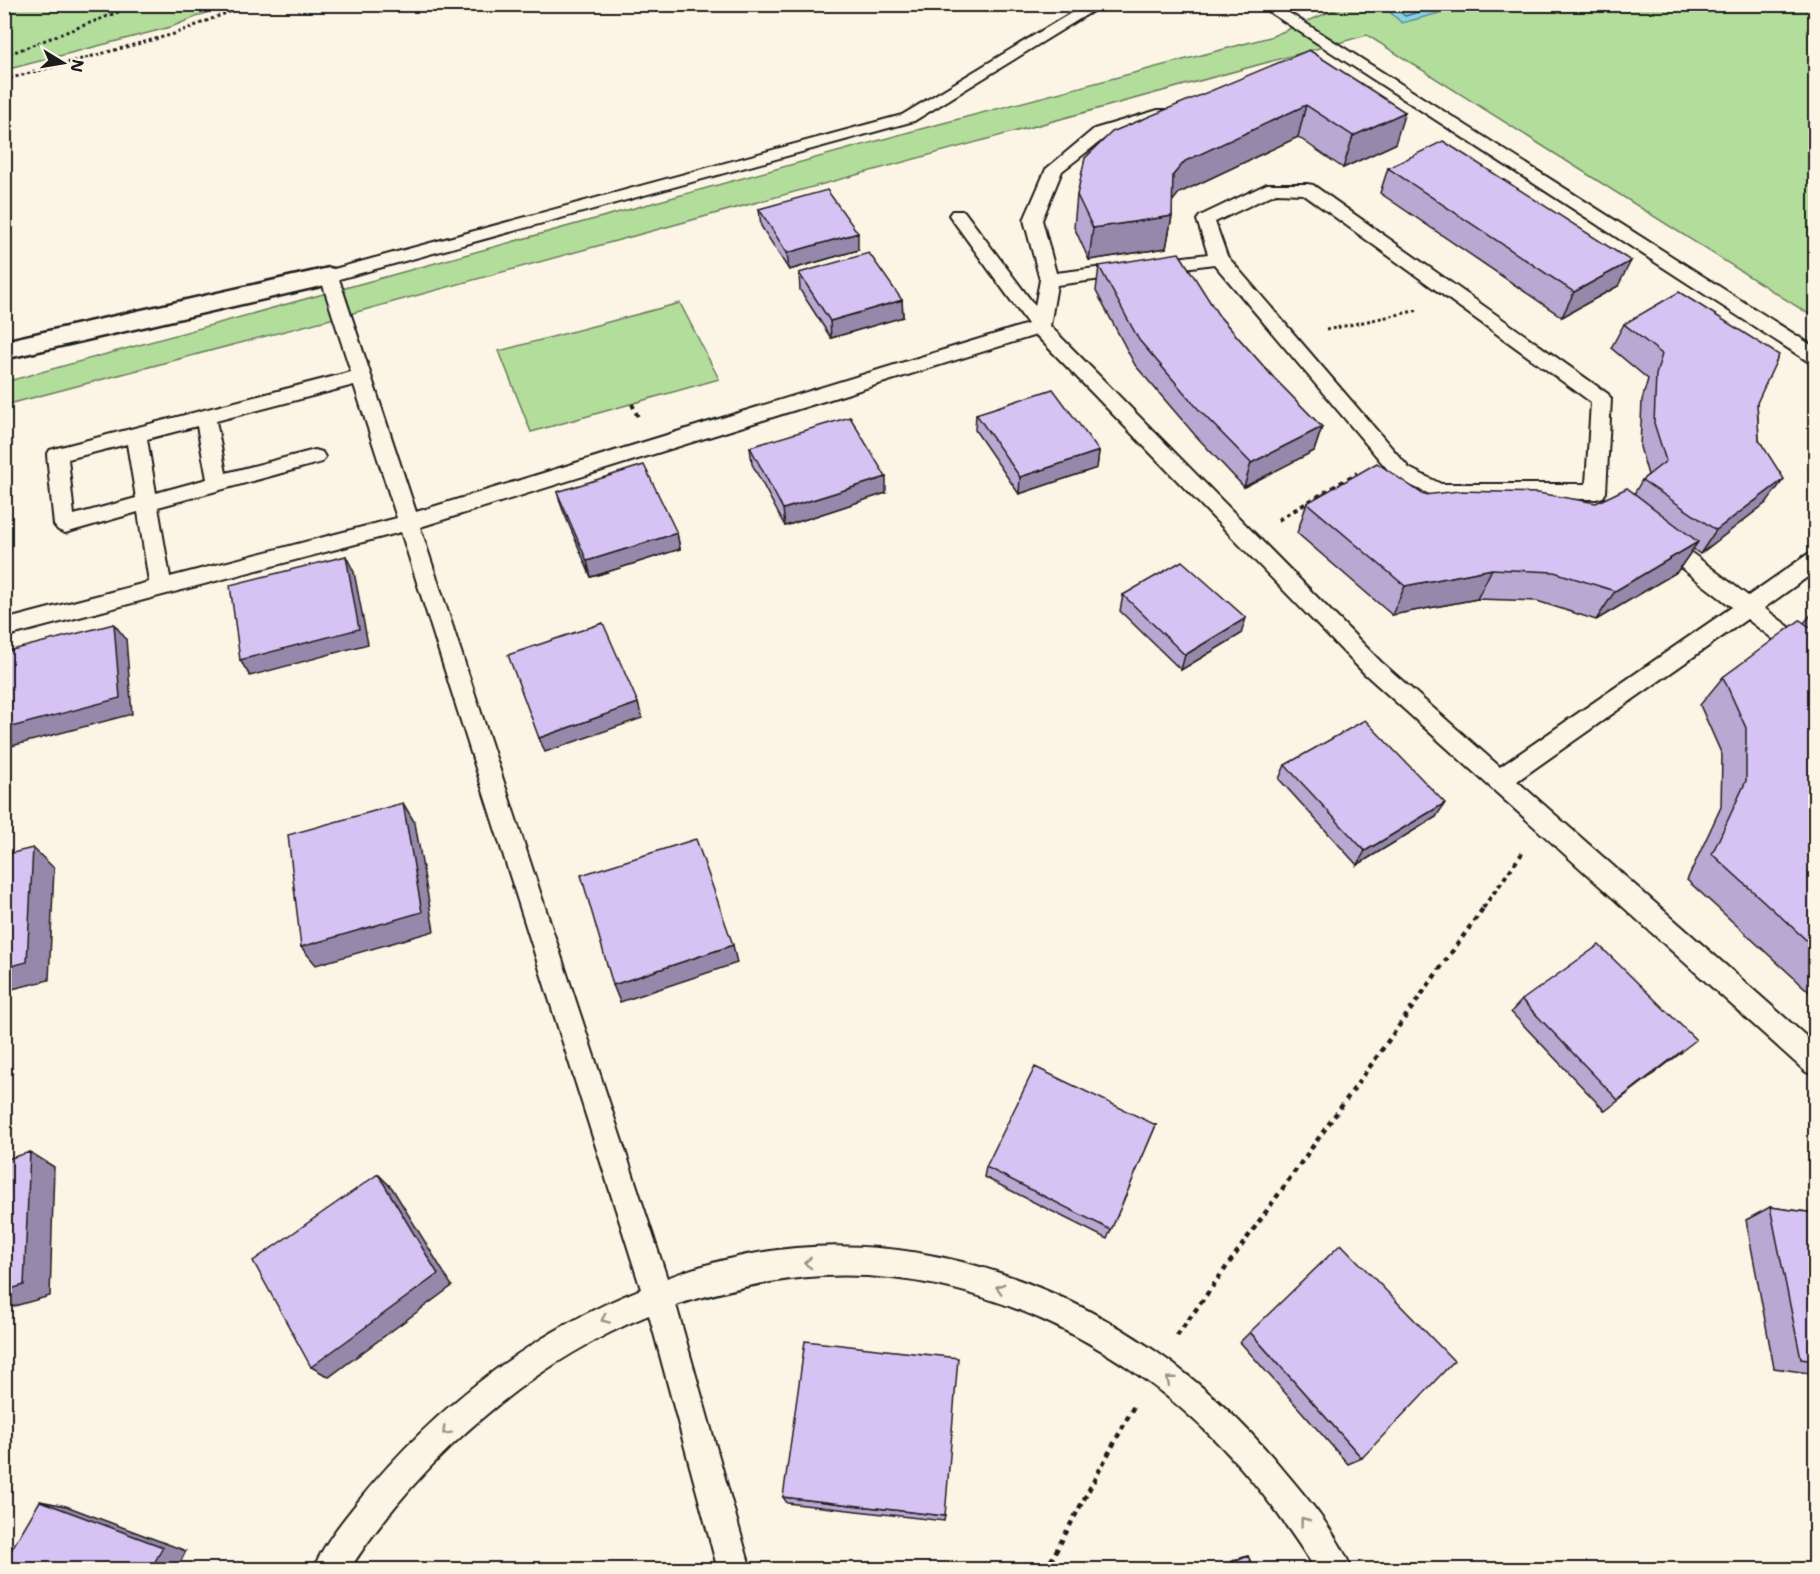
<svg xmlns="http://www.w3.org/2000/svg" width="1820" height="1574" viewBox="0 0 1820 1574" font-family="'Shantell Sans',sans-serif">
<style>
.green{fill:#b3dd9b;stroke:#687c5c;stroke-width:1.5}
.water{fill:#88d3e8;stroke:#5d8a96;stroke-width:1.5}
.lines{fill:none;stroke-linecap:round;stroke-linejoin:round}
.shore{stroke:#47656e;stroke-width:1.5}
.lane-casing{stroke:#1c1c1c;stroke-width:4}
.street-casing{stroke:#1c1c1c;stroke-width:5}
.path-far2{stroke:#1c1c1c;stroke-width:3;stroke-dasharray:3 3;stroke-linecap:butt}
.path-far1{stroke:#1c1c1c;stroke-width:4;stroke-dasharray:4.5 4.5;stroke-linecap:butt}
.path{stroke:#1c1c1c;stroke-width:4.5;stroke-dasharray:5 5;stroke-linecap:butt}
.lane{fill:#fcf5e5;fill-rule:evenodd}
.street{fill:#fcf5e5;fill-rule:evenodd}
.wall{fill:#b9a8d1;stroke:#1c1c1c;stroke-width:1.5}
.shaded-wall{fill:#9688aa;stroke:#1c1c1c;stroke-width:1.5}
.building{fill:#d7c3f3;stroke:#1c1c1c;stroke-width:1.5}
.oneway{stroke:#97938b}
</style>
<rect width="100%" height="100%" fill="#fcf5e5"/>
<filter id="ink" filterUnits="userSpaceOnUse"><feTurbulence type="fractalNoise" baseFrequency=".0167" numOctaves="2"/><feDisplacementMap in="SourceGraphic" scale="12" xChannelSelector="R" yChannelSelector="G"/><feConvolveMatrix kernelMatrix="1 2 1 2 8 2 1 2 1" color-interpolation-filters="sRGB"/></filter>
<g filter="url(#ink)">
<!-- green -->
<path class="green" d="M5,4H226V5L171,27L5,70Z
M1346,5H1815V318L1367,35L342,316L5,405V382L913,131L1270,37Z
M680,303L719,379L531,432L499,351Z"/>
<!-- water -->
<path class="water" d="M1382,5H1469L1402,23Z"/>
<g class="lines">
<!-- shore -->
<path class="shore" d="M1391,4L1405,16L1446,4"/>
<defs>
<path id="lane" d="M1086,4H1104L914,121L339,279L416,512L1028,324L949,215L952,211H964L1035,306L1040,280L1024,220L1046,169L1094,129L1158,110H1170L1172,113L1170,116L1106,137L1062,171L1042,220L1056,273L1208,254L1197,220L1200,216L1267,184H1307L1313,185L1608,394L1611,399L1606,492L1603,497L1596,499L1438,498L1395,478L1214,264L1057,285L1050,326L1381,662L1500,767L1732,607L1654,547L1650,541L1654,535L1661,533L1668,535L1748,596L1808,554L1816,552V571L1764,608L1816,647V669L1808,666L1747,619L1517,781L1816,1045V1076L1806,1072L1365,674L1036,335L420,527L667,1278C888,1192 1135,1290 1280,1466C1306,1497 1337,1532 1352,1570H1316C1293,1534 1269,1500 1241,1468C1138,1349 981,1268 822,1276C772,1279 724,1290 676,1305L751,1570H718L649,1315C528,1364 419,1461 349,1570H313C324,1543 343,1520 361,1498C436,1406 532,1332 641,1289L401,532L4,637V620L149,582L138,512L65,533L58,530L54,525L47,455L50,450L57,448L351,372L320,276L323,272L902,115ZM1276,193L1303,194L1591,402L1586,484H1441L1409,468L1227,256L1215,222ZM354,385L397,518L170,577L158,507L322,462L325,457L322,452L315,450L226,473L216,421ZM197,426L207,479L156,493L147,439ZM127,444L136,498L74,515L68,459Z
M1257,4H1275L1816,348V363L1809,362Z"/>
<path id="street" d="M329,268L338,270L341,276L338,282L4,359V341Z"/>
</defs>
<!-- lane casing -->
<use href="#lane" class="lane-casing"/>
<!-- street casing -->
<use href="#street" class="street-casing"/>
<!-- path-far2 -->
<path class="path-far2" d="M4,56L139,4
M4,80L174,34L249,4
M1326,330L1419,310"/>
<!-- path-far1 -->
<path class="path-far1" d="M632,404L638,417
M1278,520L1357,473
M1483,908L1523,852"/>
<!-- path -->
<path class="path" d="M1177,1336L1484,907
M1046,1570L1135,1404"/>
<!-- lane -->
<use href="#lane" class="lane"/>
<!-- street -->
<use href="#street" class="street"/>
</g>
<!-- wall -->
<path class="wall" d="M1309,50L1395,144L1343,168L1298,137L1179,193L1172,201V216L1166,248L1089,260L1074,227L1077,195Z
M1388,168L1618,286L1562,317L1380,193Z
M759,209L858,250L789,270L761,226Z
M1099,266L1219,316L1274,378L1322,427L1314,451L1244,487L1195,435L1135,365L1096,291Z
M799,273L902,300L903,317L831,338L800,290Z
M1624,324L1757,403L1759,440L1766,503L1700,554L1693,549L1677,572L1596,620L1537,601L1477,599L1392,615L1297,533L1307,503L1424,495L1596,503L1634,494L1642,480L1648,475L1640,447L1642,400L1648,379L1611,348Z
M976,414L1099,451L1097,468L1019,494L975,430Z
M750,447L886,493L785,526L752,464Z
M557,492L677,533L680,549L591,577L562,508Z
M1123,595L1241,634L1181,670L1120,611Z
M1815,610V997L1687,880L1721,807L1722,755L1700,705L1723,677L1804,623Z
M1285,765L1436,817L1357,865L1279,779Z
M1522,1000L1682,1052L1605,1111L1511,1012Z
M1156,1125L1107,1239L984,1177L986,1167Z
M1770,1207L1815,1213V1374L1774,1368L1746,1220Z
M1250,1332L1362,1458L1348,1464L1240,1342Z
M783,1497L945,1516L944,1521L787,1503Z
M1248,1556L1254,1569H1216L1237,1559Z"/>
<!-- shaded-wall -->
<path class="shaded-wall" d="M1306,105L1298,137L1179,193L1168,207L1173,175L1185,161Z
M1405,112L1395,144L1343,168L1353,136Z
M1172,216L1166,248L1089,260L1093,228Z
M858,233V250L789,270L787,253Z
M1631,261L1618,286L1562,317L1574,292Z
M902,300L903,317L831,338L830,321Z
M1322,427L1314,451L1244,487L1251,463Z
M1099,451L1097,468L1019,494L1020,477Z
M886,477V493L785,526L783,509Z
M1784,479L1766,503L1700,554L1716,530Z
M677,533L680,549L591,577L587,561Z
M1698,542L1677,572L1596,620L1615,591Z
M346,556L354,572L368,644L250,676L240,660Z
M1492,569L1477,599L1392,615L1405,586Z
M1246,618L1241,634L1181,670L1185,655Z
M114,624L126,639L132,714L4,748V729Z
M638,703L642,718L545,752L539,738Z
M403,803L415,823L434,931L316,965L301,947Z
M1445,803L1436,817L1357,865L1365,851Z
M33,848L54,868L49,980L4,991V968Z
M733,945L737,963L620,1002L613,985Z
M30,1152L54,1167L50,1296L4,1309V1291Z
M378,1174L392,1188L452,1286L329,1377L311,1367Z
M40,1501L66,1506L186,1551L177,1569H151Z"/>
<!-- building -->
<path class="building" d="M1309,50L1405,112L1353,136L1306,105L1185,161L1173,175L1172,216L1093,228L1077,195L1085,158L1112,132Z
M1443,141L1631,261L1574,292L1388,168Z
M827,190L858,233L787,253L759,209Z
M869,253L902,300L830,321L799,273Z
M1179,253L1219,316L1274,378L1322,427L1251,463L1200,411L1139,340L1099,266Z
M1679,292L1779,355L1757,403L1759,440L1784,479L1716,530L1642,480L1666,461L1654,423L1656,375L1662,354L1624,324Z
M1053,389L1099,451L1020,477L976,414Z
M850,417L886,477L783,509L750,447Z
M1377,463L1424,495L1459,491L1538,493L1596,503L1627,488L1698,542L1615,591L1554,572L1492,569L1405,586L1307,503Z
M644,465L677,533L587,561L557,492Z
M346,556L359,629L240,660L230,585Z
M1182,561L1246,618L1185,655L1123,595Z
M1800,620L1815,631V948L1712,854L1746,781V728L1723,677Z
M603,623L638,703L539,738L508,655Z
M114,624L120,698L4,729V652Z
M1365,720L1445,803L1365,851L1285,765Z
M403,803L422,912L301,947L288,835Z
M696,839L733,945L613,985L581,875Z
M33,848L27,962L4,968V855Z
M1599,945L1696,1040L1618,1100L1522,1000Z
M1035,1067L1156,1125L1111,1230L986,1167Z
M30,1152L24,1285L4,1291V1160Z
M378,1174L438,1274L311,1367L253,1261Z
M1770,1207L1815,1213V1361L1801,1359Z
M1341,1244L1454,1361L1362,1458L1250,1332Z
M805,1341L958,1358L945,1516L783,1497Z
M40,1501L163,1547L151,1569H4V1562Z
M1248,1556L1254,1569H1218Z"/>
<!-- one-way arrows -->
<defs><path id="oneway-chevron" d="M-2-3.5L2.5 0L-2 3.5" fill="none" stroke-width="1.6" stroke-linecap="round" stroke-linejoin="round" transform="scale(1.5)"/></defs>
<g class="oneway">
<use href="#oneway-chevron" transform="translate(808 1263) rotate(178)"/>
<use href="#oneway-chevron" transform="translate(1000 1288) rotate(-164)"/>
<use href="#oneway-chevron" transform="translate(605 1319) rotate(156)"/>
<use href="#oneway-chevron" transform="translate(1170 1380) rotate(-140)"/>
<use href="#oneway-chevron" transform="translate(446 1431) rotate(135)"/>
<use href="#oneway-chevron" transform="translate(1304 1521) rotate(-127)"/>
</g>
</g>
<!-- margin -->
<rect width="1820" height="1574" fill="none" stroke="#fcf5e5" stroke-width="24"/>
<rect x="12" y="12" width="1796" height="1550" fill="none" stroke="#1c1c1c" stroke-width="2" filter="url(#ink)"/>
<!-- north arrow -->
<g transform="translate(63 63) rotate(101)" stroke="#fcf5e5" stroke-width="4.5" paint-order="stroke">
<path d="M0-4.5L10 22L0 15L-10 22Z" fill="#1c1c1c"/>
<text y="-9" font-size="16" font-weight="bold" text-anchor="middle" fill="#1c1c1c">N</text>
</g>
</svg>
